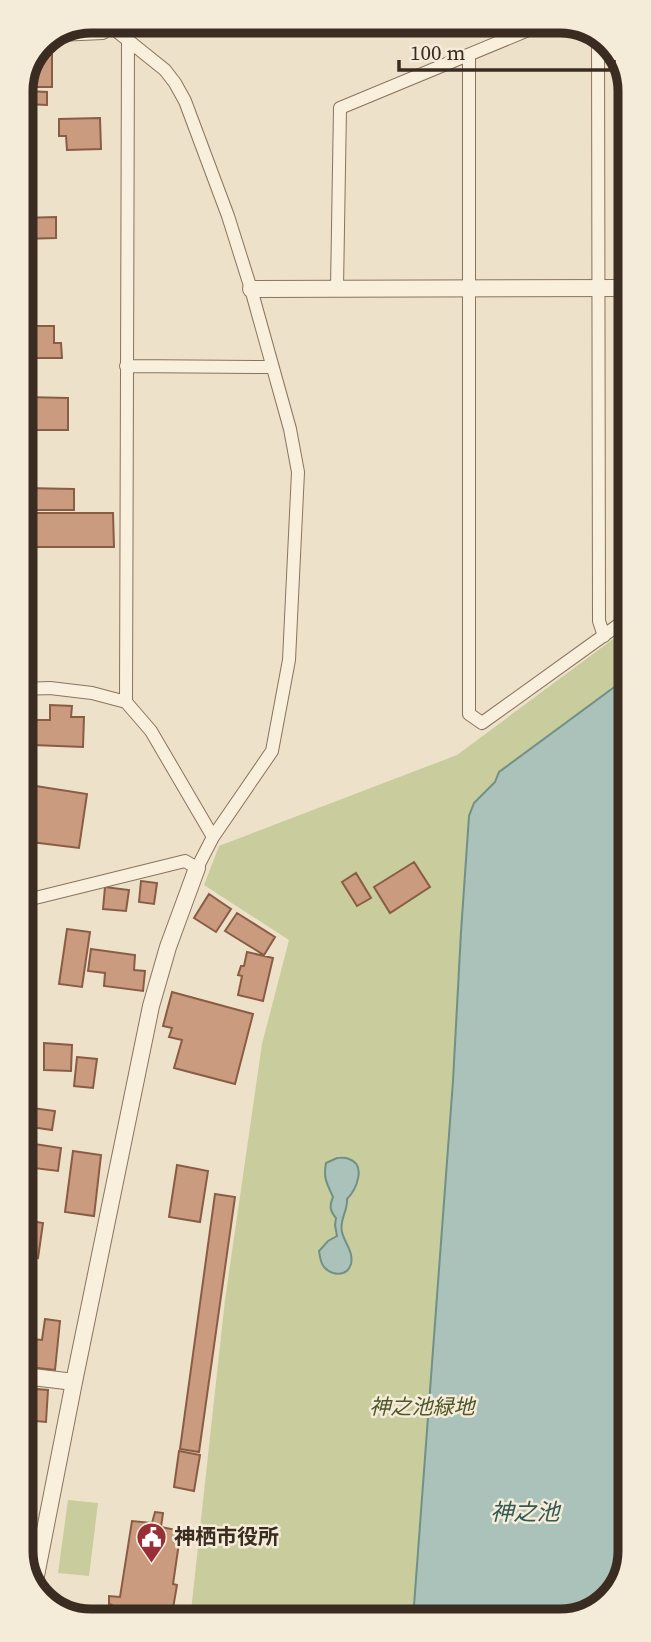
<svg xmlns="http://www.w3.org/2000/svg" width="651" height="1642" viewBox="0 0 651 1642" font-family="'Source Serif 4','Noto Sans JP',serif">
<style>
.green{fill:#c9cc9d}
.water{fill:#aac2ba;stroke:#709187;stroke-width:2}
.building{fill:#cb9b80;stroke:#895c44;stroke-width:2}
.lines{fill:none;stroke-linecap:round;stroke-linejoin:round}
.minor-casing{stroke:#8a735e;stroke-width:14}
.tertiary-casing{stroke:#8a735e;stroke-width:18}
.minor{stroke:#f8efdc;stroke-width:12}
.tertiary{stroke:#f8efdc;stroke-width:16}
.labels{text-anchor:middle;stroke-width:5;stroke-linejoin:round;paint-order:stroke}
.park-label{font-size:21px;font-style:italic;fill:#4e5728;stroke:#f5ebd9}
.poi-label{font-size:21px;font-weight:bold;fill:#3b2c21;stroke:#f5ebd9;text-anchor:start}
.water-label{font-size:23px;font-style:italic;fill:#315a55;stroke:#f5ebd9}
.rim{fill:none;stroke:#3b2c21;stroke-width:9}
</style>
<rect width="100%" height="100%" fill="#eee1c9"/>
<!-- green -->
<path class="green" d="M628,628L630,1551L616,1593L582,1617L190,1620L225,1300L262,1044L289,940L204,885L219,846L457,755Z
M68,1500L98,1503L89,1576L58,1573Z"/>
<!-- water -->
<path class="water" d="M628,677L630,1551L616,1593L582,1617L413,1619L453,1081L461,932L469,816L474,803L495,782L499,772Z
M337,1158C341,1158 345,1157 349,1159C367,1165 356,1190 347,1199C348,1211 339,1220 342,1232C344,1242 354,1252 351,1264C347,1277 332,1276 324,1267C320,1262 320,1256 319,1251L328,1241L337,1236L335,1225L336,1218C330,1211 329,1206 333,1197C327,1183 323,1179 326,1163Z"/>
<!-- building -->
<path class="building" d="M36,55H52V87H21Z
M26,91L47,92V105L25,104Z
M100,118L101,149L67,150L66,136H59V119Z
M56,217V238L21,239V218Z
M29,326H54V343H61L62,358H30Z
M24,397L68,398V430H28V441L24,442Z
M24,488L74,489V510H24Z
M24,513H113L114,547H24Z
M50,705L72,706L71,717H84L83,747L33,745L34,720H50Z
M23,784L87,794L79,848L23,841Z
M414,862L430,887L390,913L374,887Z
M23,866H30V884H23Z
M356,873L371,898L357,906L342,882Z
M141,881L157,883L154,904L139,902Z
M105,887L129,890L126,911L103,909Z
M209,894L231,909L216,932L194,918Z
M237,913L275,937L264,955L225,931Z
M67,929L90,932L82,987L59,984Z
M91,949L135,955L134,970L145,971L143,991L104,986L105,973L88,971Z
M247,952L273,958L263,1001L238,995L242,976L238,975L241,966H244Z
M172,992L253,1014L235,1084L174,1068L182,1040L169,1037L172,1028L163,1026Z
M44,1043L72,1045L71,1071L44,1070Z
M77,1057L97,1059L93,1088L74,1086Z
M25,1107L55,1111L52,1130L24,1126Z
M28,1143L61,1148L58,1171L25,1167Z
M73,1151L101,1155L94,1216L65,1212Z
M177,1165L208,1171L200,1222L169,1217Z
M215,1194L235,1197L199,1452L180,1449Z
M24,1220L43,1223L38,1258L24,1256Z
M45,1319L60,1321L55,1370L29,1367L32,1339L42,1340Z
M24,1388L48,1390L46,1422L24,1420Z
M179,1451L200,1455L194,1491L174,1487Z
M24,1508L35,1509L33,1534L25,1533Z
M155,1512L163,1513L161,1527L176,1530L174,1542L179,1543L173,1584L177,1585L171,1620L87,1621L81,1618V1617L85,1618L86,1614L112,1616V1605L109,1604V1596L120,1597L132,1521L152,1523Z"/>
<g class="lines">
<defs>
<path id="minor" d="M598,34L599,621L604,636
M58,35L103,33L119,21
M469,55V714L482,723L628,618
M337,288L340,108L550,21
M126,366L272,367
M23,689L50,688L92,693L126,702L151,731L213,837
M126,702L128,41
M23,901L185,861L197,868L213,837L272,751L289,660L298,472L290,429L251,289L228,216L185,101L175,83L165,70L104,21"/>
<path id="tertiary" d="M251,289L627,288
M24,1376L74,1382
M34,1586L74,1382L151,1006L168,947L197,868"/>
</defs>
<!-- minor casing -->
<use href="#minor" class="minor-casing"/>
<!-- tertiary casing -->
<use href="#tertiary" class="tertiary-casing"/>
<!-- minor -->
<use href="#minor" class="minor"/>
<!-- tertiary -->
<use href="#tertiary" class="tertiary"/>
</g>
<!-- icons -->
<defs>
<symbol id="civic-pin" viewBox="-11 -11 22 30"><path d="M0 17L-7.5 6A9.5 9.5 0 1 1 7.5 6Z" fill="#982f36" stroke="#f5ebd9"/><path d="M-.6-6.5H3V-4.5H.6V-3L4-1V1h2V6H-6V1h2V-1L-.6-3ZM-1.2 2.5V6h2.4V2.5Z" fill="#fff"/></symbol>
</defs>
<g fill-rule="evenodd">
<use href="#civic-pin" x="134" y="1520" width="35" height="47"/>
</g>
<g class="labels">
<!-- park labels -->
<g class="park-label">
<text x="422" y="1414">神之池緑地</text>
</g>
<!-- poi labels -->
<g class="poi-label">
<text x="174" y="1544">神栖市役所</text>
</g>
<!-- water labels -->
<g class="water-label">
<text x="525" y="1520">神之池</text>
</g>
</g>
<!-- crop -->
<path d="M0 0H651V1642H0ZM91 33H560A58 58 0 0 1 618 91V1551A58 58 0 0 1 560 1609H91A58 58 0 0 1 33 1551V91A58 58 0 0 1 91 33Z" fill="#f5ebd9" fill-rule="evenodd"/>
<path class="rim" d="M91 33H560A58 58 0 0 1 618 91V1551A58 58 0 0 1 560 1609H91A58 58 0 0 1 33 1551V91A58 58 0 0 1 91 33Z"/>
<!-- scale -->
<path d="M399 60v10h215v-10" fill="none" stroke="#3b2c21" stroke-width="3.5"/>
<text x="410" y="60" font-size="21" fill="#3b2c21" stroke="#f5ebd9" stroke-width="5" paint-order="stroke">100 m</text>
</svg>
